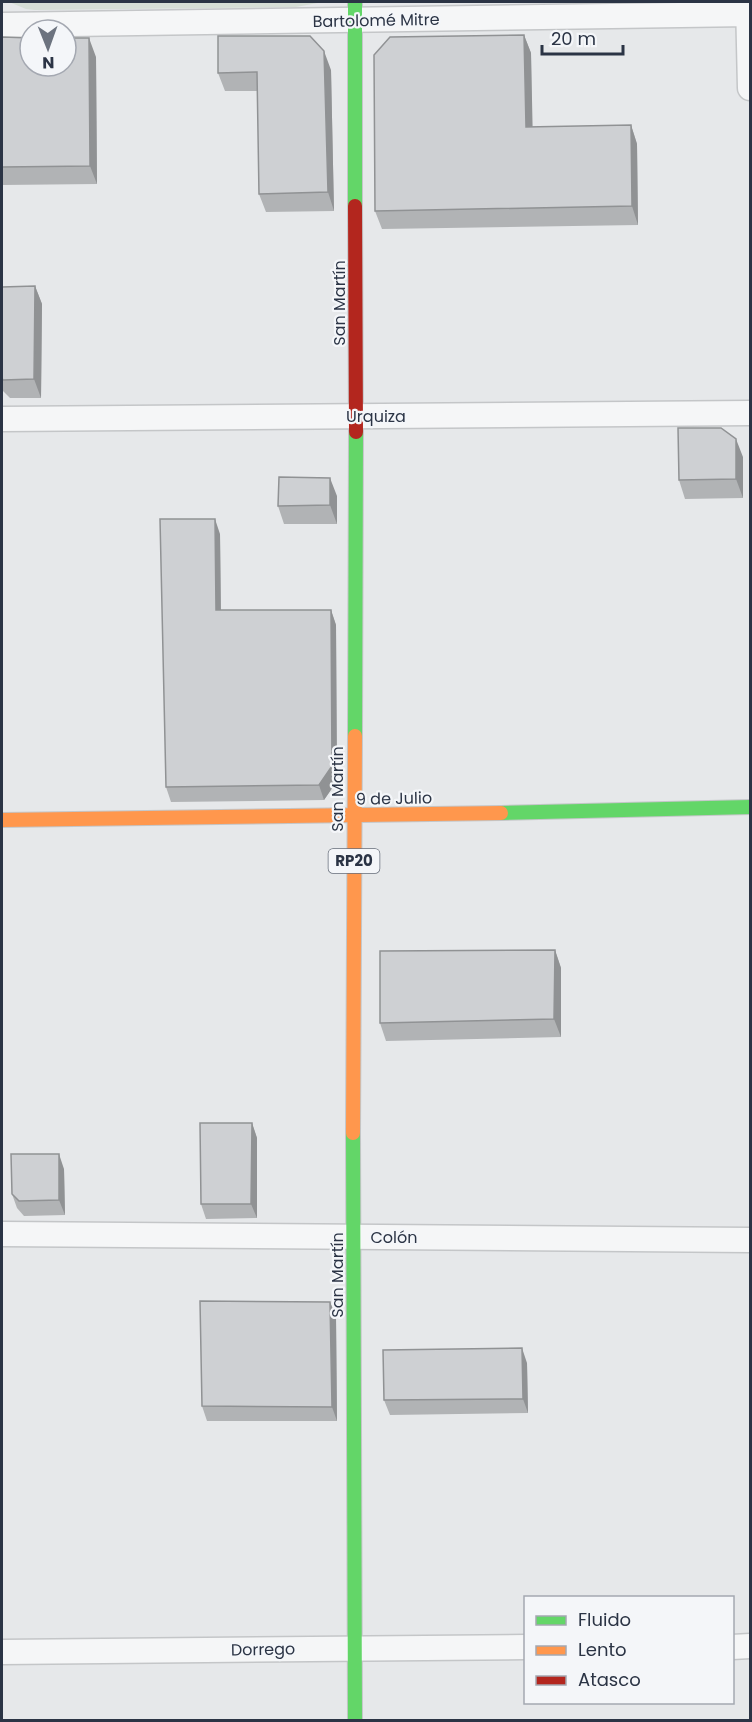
<svg xmlns="http://www.w3.org/2000/svg" width="752" height="1722" viewBox="0 0 752 1722" font-family="Poppins,sans-serif">
<style>
.green{fill:#d6ded6}
.lines{fill:none;stroke-linecap:round;stroke-linejoin:round}
.street-casing{stroke:#c4c6c8;stroke-width:27}
.fast-casing{stroke:#c4c6c8;stroke-width:16}
.slow-casing{stroke:#c4c6c8;stroke-width:16}
.jam-casing{stroke:#c4c6c8;stroke-width:16}
.street{stroke:#f5f6f7;stroke-width:24}
.fast{stroke:#63d668;stroke-width:14}
.slow{stroke:#ff974d;stroke-width:14}
.jam{stroke:#b3261e;stroke-width:14}
.wall{fill:#b1b3b5}
.shaded-wall{fill:#909294}
.building{fill:#ced0d3;stroke:#909294;stroke-width:1.5}
.labels{text-anchor:middle;stroke-width:4.5;stroke-linejoin:round;paint-order:stroke}
.shield{fill:#f4f6f9;stroke:#676e7b;stroke-width:1.5}
.shield-label{font-size:15px;font-weight:bold;fill:#2b3445}
.street-label{font-size:16px;fill:#2b3445;stroke:#f4f6f9}
</style>
<rect width="100%" height="100%" fill="#e6e8ea"/>
<!-- green -->
<path class="green" d="M9,2L27,3L28,2H323L296,7L35,10L26,9Z"/>
<g class="lines">
<defs>
<path id="street" d="M748,2L750,88
M2,25L750,14
M2,419L750,413
M2,1234L750,1240
M732,1647L750,1646
M2,1652L526,1647"/>
<path id="fast" d="M355,2V206
M355,736L356,432
M501,813L750,807
M353,1133L355,1720"/>
<path id="slow" d="M2,820L501,813
M353,1133L355,736"/>
<path id="jam" d="M355,206L356,432"/>
</defs>
<!-- street casing -->
<use href="#street" class="street-casing"/>
<!-- fast casing -->
<use href="#fast" class="fast-casing"/>
<!-- slow casing -->
<use href="#slow" class="slow-casing"/>
<!-- jam casing -->
<use href="#jam" class="jam-casing"/>
<!-- street -->
<use href="#street" class="street"/>
<!-- fast -->
<use href="#fast" class="fast"/>
<!-- slow -->
<use href="#slow" class="slow"/>
<!-- jam -->
<use href="#jam" class="jam"/>
</g>
<!-- wall -->
<path class="wall" d="M524,35L531,53L532,127L631,125L637,144L638,225L382,229L375,211Z
M2,38L96,57L97,184L2,185Z
M331,70L334,211L266,212L259,194L258,91H225L218,73Z
M35,286L42,304L41,398H10L2,390V287Z
M743,457V498L685,499L679,480Z
M337,496V524H284L278,506Z
M220,534L221,610H331L336,625L337,781L324,800L171,802L166,787Z
M555,950L561,968V1037L386,1041L380,1023Z
M252,1123L257,1138V1218L206,1219L201,1204Z
M64,1169L65,1215L24,1216L17,1208L12,1194Z
M330,1302L336,1317L337,1421H207L202,1406Z
M527,1363L528,1413L390,1415L384,1400Z"/>
<!-- shaded-wall -->
<path class="shaded-wall" d="M524,35L531,53L533,146L526,127Z
M89,38L96,57L97,184L90,166Z
M324,51L331,70L334,211L328,192Z
M631,125L637,144L638,225L632,206Z
M35,286L42,304L41,398L34,379Z
M736,439L743,457V498L736,479Z
M330,478L337,496V524L330,505Z
M215,519L220,534L221,625L216,610Z
M331,610L336,625L337,781L324,800L319,785Z
M555,950L561,968V1037L554,1019Z
M252,1123L257,1138V1218L251,1204Z
M59,1154L64,1169L65,1215L59,1200Z
M330,1302L336,1317L337,1421L332,1407Z
M522,1348L527,1363L528,1413L523,1399Z"/>
<!-- building -->
<path class="building" d="M524,35L526,127L631,125L632,206L375,211L374,55L390,37Z
M218,36H310L324,51L328,192L259,194L257,72L218,73Z
M3,37L30,38V66H66V38H89L90,166L2,167V38Z
M35,286L34,379L3,380L2,378V287Z
M678,428H721L736,439V479L679,480Z
M279,477L330,478V505L278,506Z
M160,519H215L216,610H331L332,766L319,785L166,787Z
M555,950L554,1019L380,1023V951Z
M200,1123H252L251,1204H201Z
M11,1154H59V1200L19,1201L12,1194Z
M200,1301L330,1302L332,1407L202,1406Z
M522,1348L523,1399L384,1400L383,1350Z"/>
<g class="labels">
<!-- shield labels -->
<rect class="shield" x="328.5" y="849" width="51" height="24" rx="4.5"/>
<g class="shield-label">
<text x="354" y="866">RP20</text>
</g>
<!-- street labels -->
<g class="street-label">
<text transform="translate(376 20) rotate(-1)" y="6">Bartolomé Mitre</text>
<text transform="translate(339 303) rotate(-90)" y="6">San Martín</text>
<text x="376" y="422">Urquiza</text>
<text transform="translate(337 789) rotate(-90)" y="6">San Martín</text>
<text transform="translate(394 798) rotate(-1)" y="6">9 de Julio</text>
<text x="394" y="1243">Colón</text>
<text transform="translate(337 1275) rotate(-90)" y="6">San Martín</text>
<text transform="translate(263 1649) rotate(-1)" y="6">Dorrego</text>
</g>
</g>
<!-- border -->
<rect width="752" height="1722" fill="none" stroke="#2b3445" stroke-width="6"/>
<!-- legend -->
<rect x="524" y="1596" width="210" height="108" fill="#f4f6f9" stroke="#a4a8b1" stroke-width="1.5"/>
<rect x="536" y="1616" width="30" height="9" fill="#63d668" stroke="#a4a8b1" stroke-width="1.5"/>
<text x="578" y="1626" font-size="18" fill="#2b3445">Fluido</text>
<rect x="536" y="1646" width="30" height="9" fill="#ff974d" stroke="#a4a8b1" stroke-width="1.5"/>
<text x="578" y="1656" font-size="18" fill="#2b3445">Lento</text>
<rect x="536" y="1676" width="30" height="9" fill="#b3261e" stroke="#a4a8b1" stroke-width="1.5"/>
<text x="578" y="1686" font-size="18" fill="#2b3445">Atasco</text>
<!-- north arrow -->
<g transform="translate(48 48) rotate(179)"><circle r="28" fill="#f4f6f9" stroke="#a4a8b1" stroke-width="1.5"/>
<path d="M0-4.5L10 22L0 15L-10 22Z" fill="#6c737f"/>
<text y="-9" font-size="16" font-weight="bold" text-anchor="middle" fill="#2b3445">N</text>
</g>
<!-- scale -->
<path d="M542 45v9h81v-9" fill="none" stroke="#2b3445" stroke-width="3"/>
<text x="551" y="45" font-size="18" fill="#2b3445" stroke="#f4f6f9" stroke-width="4.5" paint-order="stroke">20 m</text>
</svg>
